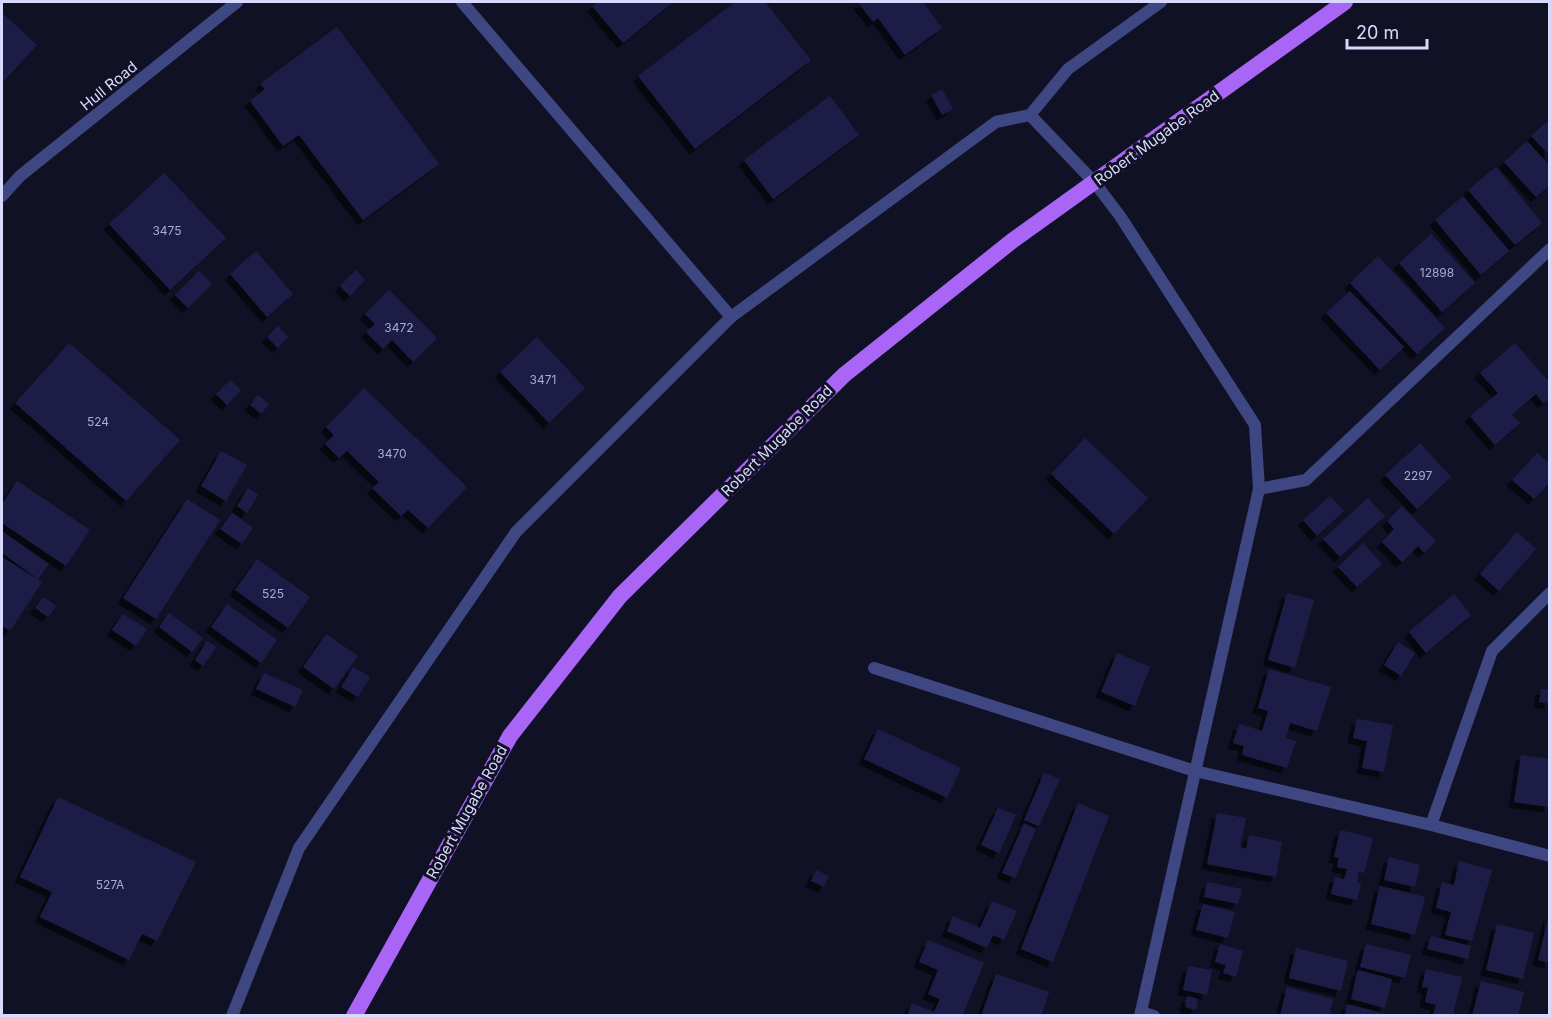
<svg xmlns="http://www.w3.org/2000/svg" width="1551" height="1017" viewBox="0 0 1551 1017" font-family="Inter,sans-serif">
<style>
.building{fill:#1f1e46;filter:url(#shadow)}
.lines{fill:none;stroke-linecap:round;stroke-linejoin:round}
.service{stroke:#3f4782;stroke-width:12}
.minor{stroke:#3f4782;stroke-width:12}
.tertiary{stroke:#3f4782;stroke-width:12}
.primary{stroke:#a865f6;stroke-width:16}
.labels{text-anchor:middle;stroke-width:6;stroke-linejoin:round;paint-order:stroke}
.number-label{font-size:12px;fill:#aaabcf}
.street-label{font-size:15px;fill:#d8dafd;stroke:#111126}
</style>
<defs>
<filter id="shadow"><feDropShadow dx="-5.5" dy="5.5" stdDeviation="0" flood-color="#0009"/></filter>
</defs>
<rect width="100%" height="100%" fill="#111126"/>
<!-- building -->
<path class="building" d="M598,2H673L623,43L592,6Z
M735,2H765L811,60L695,149L638,76Z
M858,2H923L942,28L905,55L878,18L873,22Z
M2,13L37,45L2,83Z
M337,27L439,164L363,220L299,135L283,146L250,101L265,89L260,84Z
M942,89L953,109L942,115L931,95Z
M830,96L859,135L773,199L744,160Z
M1550,119V156L1531,136Z
M1527,141L1550,166V185L1536,197L1504,162Z
M1496,167L1542,223L1515,245L1468,190Z
M164,173L226,238L170,290L109,224Z
M1463,196L1509,251L1481,275L1435,220Z
M1431,234L1475,283L1442,312L1399,263Z
M256,251L293,294L267,317L230,274Z
M1378,256L1445,328L1417,354L1350,283Z
M356,270L365,280L350,296L340,286Z
M199,271L212,284L188,308L175,295Z
M389,290L437,338L413,362L392,340L383,349L366,332L375,324L365,314Z
M1350,291L1404,347L1380,370L1326,313Z
M278,326L288,337L278,348L267,337Z
M537,337L585,388L549,423L500,372Z
M69,343L180,440L126,501L15,403Z
M1515,343L1550,383V398L1543,403L1536,394L1512,415L1520,423L1495,445L1470,416L1498,393L1480,373Z
M230,380L241,390L227,405L216,394Z
M364,388L467,487L428,528L408,510L401,516L372,488L379,482L347,451L339,458L325,444L334,435L326,427Z
M258,395L269,404L261,414L250,405Z
M1085,438L1148,498L1114,534L1051,474Z
M1420,443L1451,477L1417,509L1385,475Z
M221,451L247,465L226,501L201,486Z
M1537,453L1550,464V482L1534,499L1512,480Z
M17,481L90,530L66,566L2,523V504Z
M248,488L258,495L247,513L237,506Z
M1330,496L1344,511L1317,536L1303,520Z
M1368,498L1385,516L1340,557L1323,539Z
M187,499L220,520L156,619L123,598Z
M1402,506L1436,541L1424,553L1418,546L1402,562L1382,542L1394,529L1387,521Z
M232,513L253,528L242,544L220,529Z
M2,531L49,564L38,579L2,553Z
M1517,532L1536,549L1499,591L1480,574Z
M1363,543L1382,564L1357,587L1338,567Z
M2,557L42,582L10,631L2,626Z
M257,559L310,597L288,628L235,590Z
M1287,593L1314,600L1295,668L1268,660Z
M1454,594L1471,615L1426,653L1409,632Z
M44,597L56,606L48,617L35,608Z
M227,604L277,640L261,663L211,627Z
M169,613L203,638L192,652L159,627Z
M123,614L147,629L136,646L112,630Z
M326,634L358,656L334,689L303,667Z
M207,641L216,647L203,666L195,660Z
M1398,642L1415,653L1401,676L1384,665Z
M1117,653L1150,667L1135,706L1101,692Z
M353,667L370,677L358,697L341,687Z
M1269,669L1331,687L1317,731L1290,723L1286,738L1296,741L1287,768L1242,755L1244,746L1233,743L1239,724L1262,731L1268,711L1258,708Z
M264,673L303,690L295,707L256,689Z
M1541,689L1550,690V704L1539,702Z
M1357,719L1393,725L1384,772L1362,768L1367,741L1353,738Z
M878,729L961,768L947,798L864,759Z
M1521,755L1550,759V807L1514,802Z
M1044,773L1060,779L1039,826L1024,820Z
M58,797L196,862L157,941L142,934L129,960L40,917L52,892L20,877Z
M1078,803L1109,816L1053,962L1021,949Z
M998,808L1016,815L999,853L981,845Z
M1217,813L1246,818L1240,847L1246,849L1249,835L1282,842L1276,877L1207,864Z
M1024,823L1036,829L1015,878L1002,873Z
M1340,830L1373,838L1364,873L1359,872L1357,883H1361L1357,900L1331,894L1335,877L1344,879L1347,869L1337,867L1339,858L1334,857Z
M1389,857L1420,865L1415,887L1384,880Z
M1459,861L1492,870L1472,941L1445,935L1451,912L1436,908L1442,882L1454,885Z
M816,870L829,876L824,887L811,881Z
M1207,882L1242,889L1238,904L1204,897Z
M1380,886L1425,897L1415,935L1371,924Z
M992,901L1017,911L1004,940L993,935L987,948L947,931L953,916L980,928Z
M1203,904L1235,912L1228,938L1196,930Z
M1549,915H1550V963L1538,960Z
M1497,924L1534,933L1523,979L1486,970Z
M1431,936L1471,946L1468,959L1427,949Z
M928,940L984,963L962,1016H907L912,1003L934,1012L940,999L928,994L938,970L919,962Z
M1220,944L1243,951L1236,977L1223,973L1226,965L1215,962Z
M1366,944L1411,955L1405,978L1360,967Z
M1296,948L1348,961L1341,991L1289,978Z
M1188,966L1212,970L1207,995L1183,990Z
M1426,969L1462,977L1453,1015L1433,1016L1436,1005L1425,1002L1428,988L1422,987Z
M1358,970L1392,979L1385,1008L1351,999Z
M996,974L1049,992L1041,1016H981Z
M1481,981L1524,992L1518,1016H1472Z
M1287,987L1333,999L1329,1016H1280Z
M1187,996L1198,999L1196,1010L1185,1007Z
M1347,1004L1390,1015V1016H1345Z"/>
<g class="lines">
<!-- service -->
<path class="service" d="M874,668L1195,771"/>
<!-- minor -->
<path class="minor" d="M1030,115L1068,69L1161,2
M2,196L20,176L237,2
M1259,489L1306,480L1550,249
M1195,771L1431,825L1550,856
M1431,825L1492,651L1550,593
M1141,1012L1154,1016
M232,1016L299,848L516,532L731,317"/>
<!-- tertiary -->
<path class="tertiary" d="M462,2L731,317L996,122L1030,115L1095,183L1120,216L1255,425L1259,489L1140,1016"/>
<!-- primary -->
<path class="primary" d="M354,1016L510,736L620,596L844,375L1012,241L1345,2"/>
</g>
<g class="labels">
<!-- number labels -->
<g class="number-label">
<text x="167" y="235">3475</text>
<text x="1437" y="277">12898</text>
<text x="399" y="332">3472</text>
<text x="543" y="384">3471</text>
<text x="98" y="426">524</text>
<text x="392" y="458">3470</text>
<text x="1418" y="480">2297</text>
<text x="273" y="598">525</text>
<text x="110" y="889">527A</text>
</g>
<!-- street labels -->
<g class="street-label">
<text transform="translate(109 86) rotate(-39)" y="5">Hull Road</text>
<text transform="translate(1157 138) rotate(-36)" y="5">Robert Mugabe Road</text>
<text transform="translate(777 441) rotate(-45)" y="5">Robert Mugabe Road</text>
<text transform="translate(467 812) rotate(-61)" y="5">Robert Mugabe Road</text>
</g>
</g>
<!-- border -->
<rect width="1551" height="1017" fill="none" stroke="#d8dafd" stroke-width="6"/>
<!-- scale -->
<path d="M1347 39v9h80v-9" fill="none" stroke="#d8dafd" stroke-width="3"/>
<text x="1356" y="39" font-size="18" fill="#d8dafd" stroke="#111126" stroke-width="4.5" paint-order="stroke">20 m</text>
</svg>
